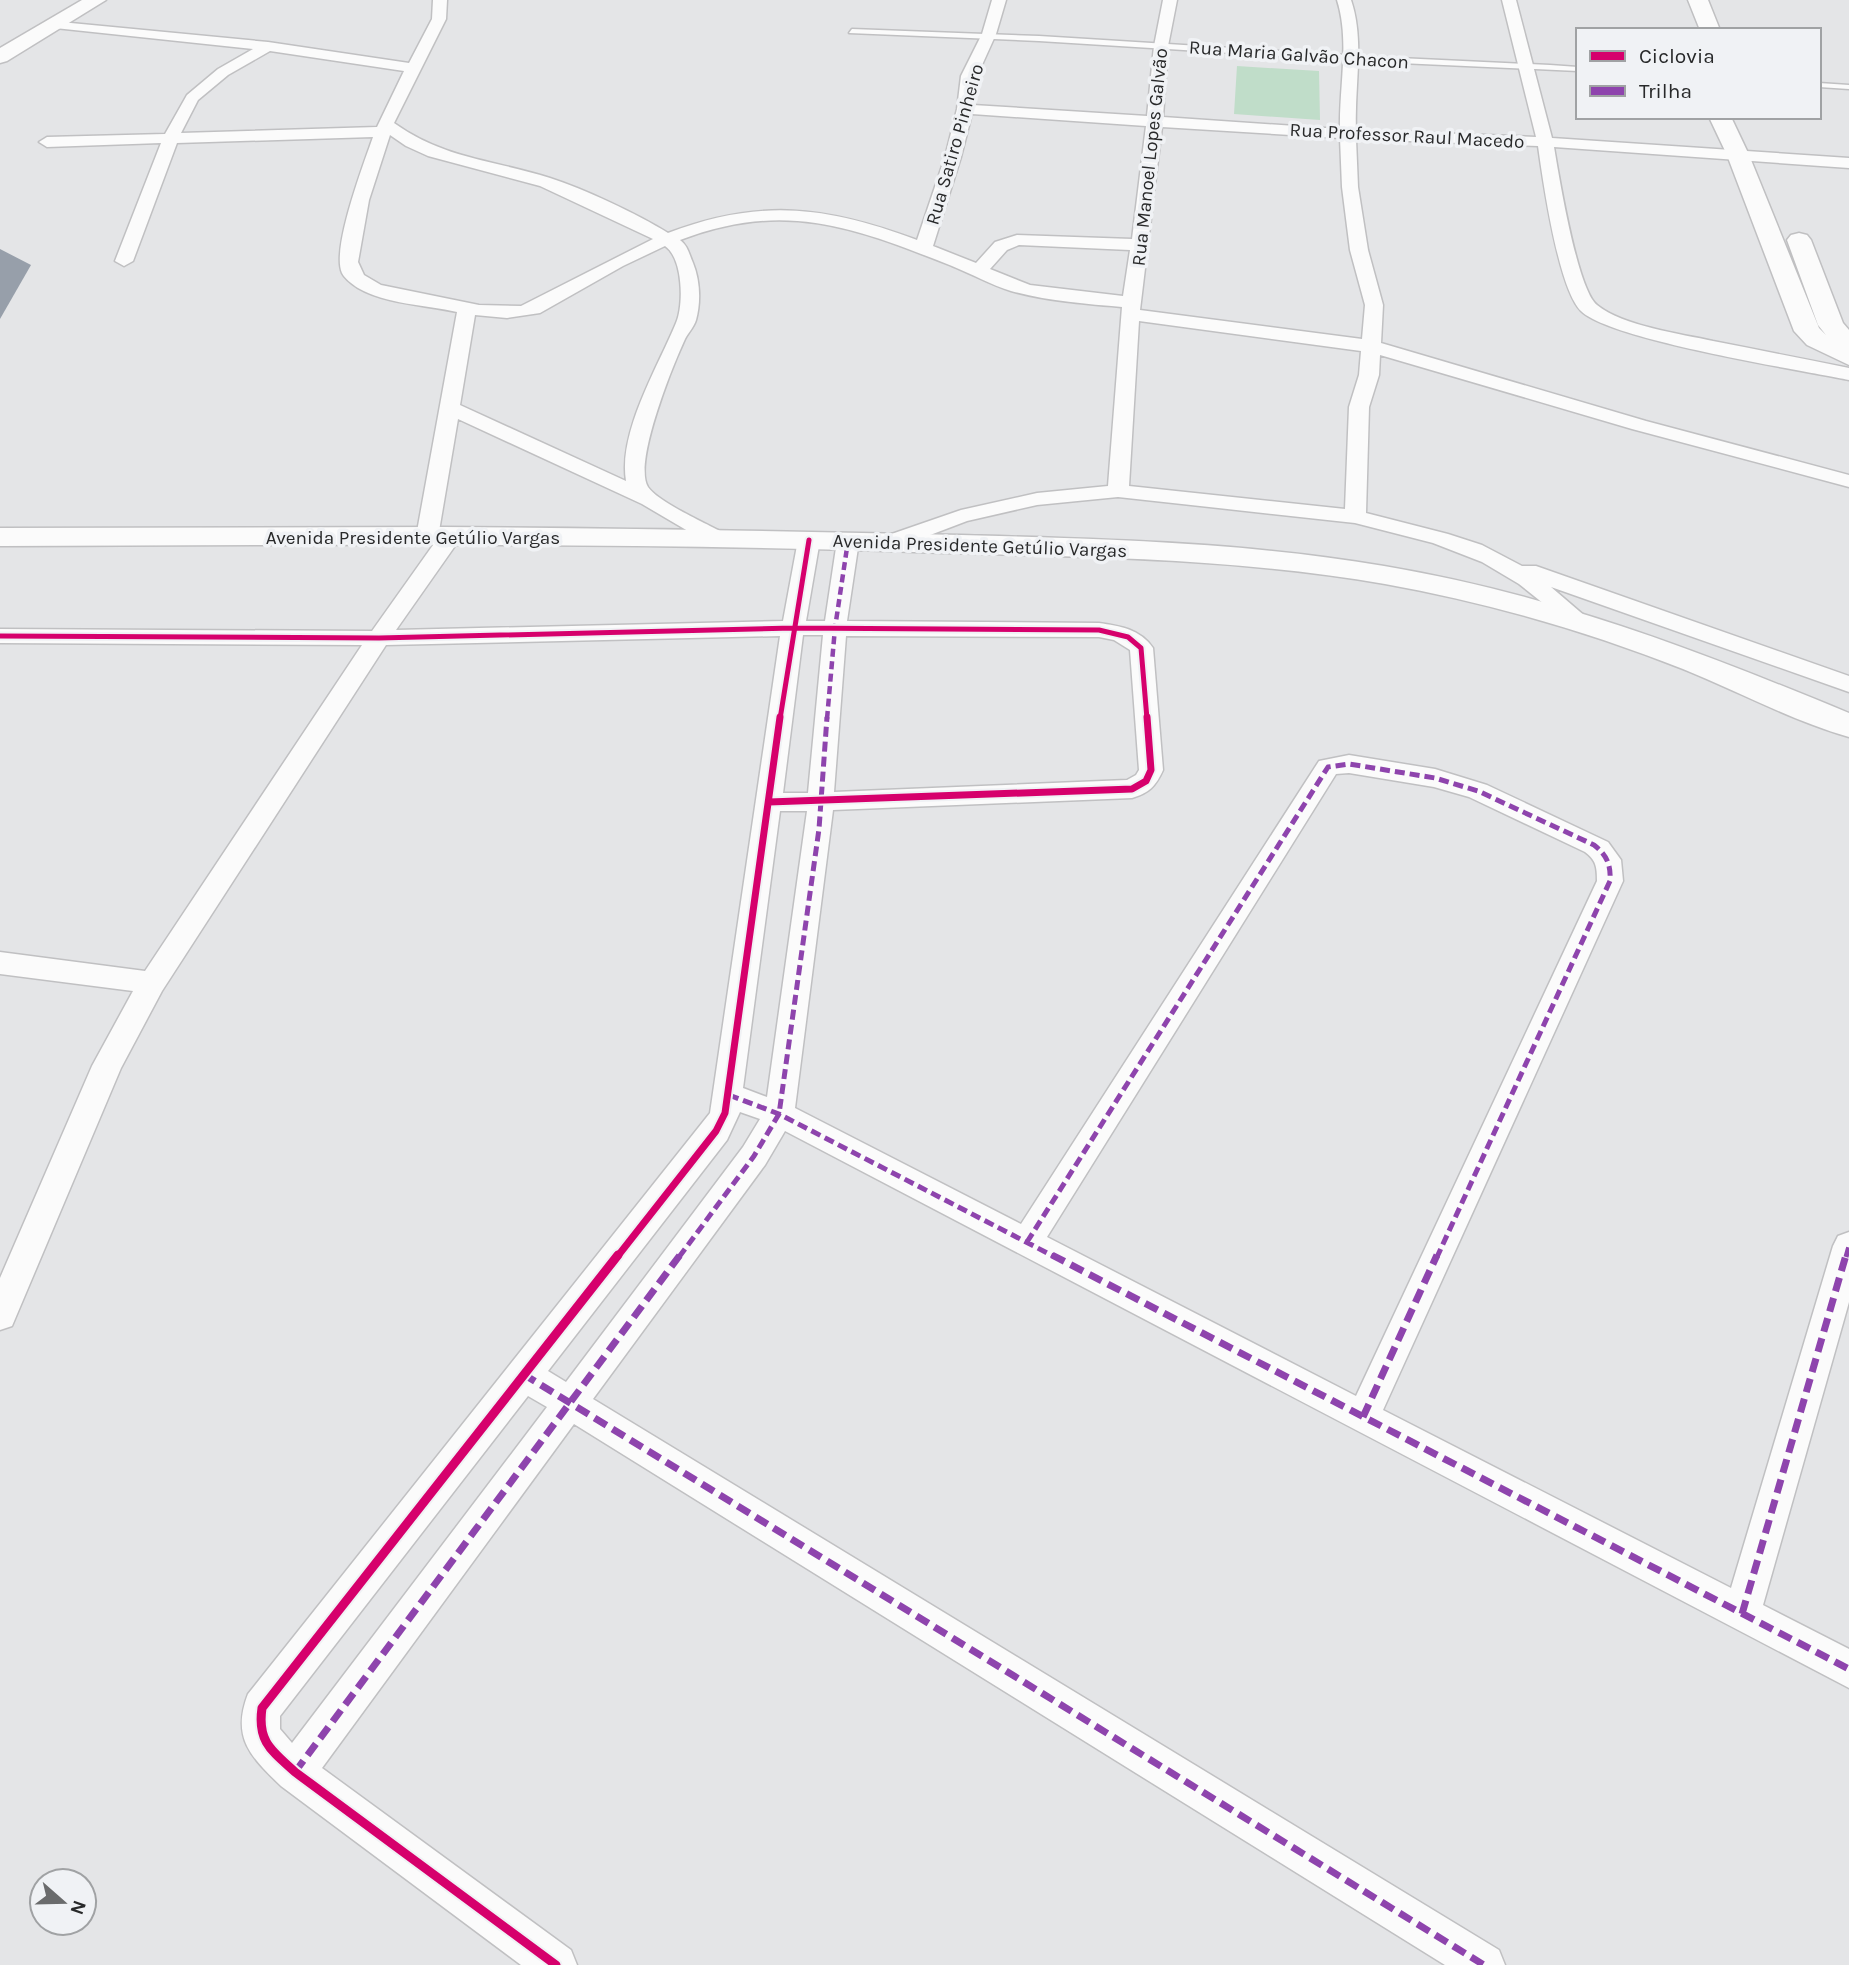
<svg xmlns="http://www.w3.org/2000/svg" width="1849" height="1965" viewBox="0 0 1849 1965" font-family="Karla,sans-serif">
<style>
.green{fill:#c0ddc9}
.building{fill:#979faa}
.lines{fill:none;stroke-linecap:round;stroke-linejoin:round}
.lane-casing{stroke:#c0c0c2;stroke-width:3}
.street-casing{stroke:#c0c0c2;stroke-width:3}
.secondary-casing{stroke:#c0c0c2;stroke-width:3}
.primary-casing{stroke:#c0c0c2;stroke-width:3}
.highway-casing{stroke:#c0c0c2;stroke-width:3}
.lane{fill:#fbfbfb;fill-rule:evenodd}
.street{fill:#fbfbfb;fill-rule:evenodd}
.secondary{fill:#fbfbfb;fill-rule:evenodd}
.primary{fill:#fbfbfb;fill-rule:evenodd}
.highway{fill:#fbfbfb;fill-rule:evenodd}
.quiet-far2{stroke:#8e44ad;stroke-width:4.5;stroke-dasharray:8 4.5;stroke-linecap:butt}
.quiet-far1{stroke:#8e44ad;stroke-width:5;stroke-dasharray:10 5;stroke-linecap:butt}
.quiet{stroke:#8e44ad;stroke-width:7;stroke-dasharray:14 7;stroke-linecap:butt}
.cycleway-far2-casing{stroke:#f0f2f5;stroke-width:9}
.cycleway-far1-casing{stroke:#f0f2f5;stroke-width:11}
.cycleway-casing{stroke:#f0f2f5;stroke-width:13}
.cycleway-far2{stroke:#d6006c;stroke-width:5}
.cycleway-far1{stroke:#d6006c;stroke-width:7}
.cycleway{stroke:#d6006c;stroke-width:9}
.labels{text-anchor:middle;stroke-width:7;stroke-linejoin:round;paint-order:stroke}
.far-street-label{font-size:19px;fill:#28292a;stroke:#f0f2f5}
</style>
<rect width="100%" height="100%" fill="#e4e5e7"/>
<!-- green -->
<path class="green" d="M1237,66L1319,71L1320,120L1234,114Z"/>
<!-- building -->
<path class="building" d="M0,249L31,265L0,319Z"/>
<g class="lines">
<defs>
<path id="lane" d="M852,29L1039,36L1378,57L1550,65L1578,67V71L1378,62L1039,41L849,33Z
M1819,83L1849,85V89L1819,87Z"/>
<path id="street" d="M433,0H447L446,19L394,123C444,159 494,160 550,178C584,189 638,214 668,233C760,198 826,206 917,240L945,157L957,109L961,76L982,34L992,0H1006L996,34L977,76L973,105L1147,116L1154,46L1163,0H1177L1168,46L1163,117L1340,129C1339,86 1350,41 1337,0H1351C1365,41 1354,87 1356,130L1536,137L1502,0H1516L1552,138L1849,158V168L1554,147C1559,176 1577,289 1597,305C1622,326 1682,334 1713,341C1759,350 1804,359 1849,368V380C1800,370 1610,340 1581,311C1558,288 1543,181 1538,146L1356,139L1358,187L1368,250L1383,305L1381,343L1646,421L1849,475V487L1632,429L1380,355L1379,375L1369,407L1366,513L1448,534L1482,545L1522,566H1536L1849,676V692L1551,587L1593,623L1590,628L1582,630L1574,628L1519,584L1482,562L1433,543L1355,523L1118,497L1037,505L967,521L896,548H880L877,543L880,538L961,510L1037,493L1108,486L1122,307C1085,304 1047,301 1011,291C991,285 972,274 952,266C853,227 785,200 680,240C688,246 689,254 693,263C700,280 701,302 696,320C694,327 688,333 685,339C673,365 633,463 648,487C658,502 709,525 726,534L729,539L726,544H710L642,504L458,419L438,537L435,542H419L416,537L457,312C426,305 385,304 358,288C352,284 345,279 342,273C331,249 364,163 373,137L177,143L133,261L124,266L115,261L161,143L47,147L39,142L47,137L165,134L187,95L218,69L253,49L55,28L48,24L50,21L268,42L409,63L432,19ZM270,51L404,71L377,127L181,133L198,100L228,75ZM972,114L1146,126L1132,239L1017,235L995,242L976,263L933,246L961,157ZM1162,127L1340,138L1342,187L1350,250L1365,305L1362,339L1140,310ZM390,135L406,146L428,156L540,186L653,239L521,306L479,305L381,285L364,275L358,262L369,200ZM1019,245L1130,250L1123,296L1030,285L990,269L1007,250ZM665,246C683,258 684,305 676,323C658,367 618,432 626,481L460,405L475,315L507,318L540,313L623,266ZM1139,321L1361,351L1359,375L1349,407L1345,509L1129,486Z
M451,530L459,531L462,536L396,630L783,621L798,540L801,535H817L820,540L806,621H825L837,541L840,536H856L859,541L847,621L1099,623C1120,626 1140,629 1153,648L1163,770C1156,786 1149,793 1132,798L833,810L795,1108L1021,1224L1319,761L1349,755L1435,769L1487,785L1608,842L1621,860L1623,881L1383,1410L1731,1588L1833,1246L1838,1236L1849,1232V1302L1763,1605L1849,1649V1688L785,1131L765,1165L593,1399L1499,1950L1505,1965H1445L574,1424L322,1768L571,1950L577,1965H521L281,1786C251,1757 231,1738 248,1694L710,1113L780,636L386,645L162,991L121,1068L12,1326L0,1330V1278L92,1066L133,991L0,974V952L145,971L362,645L0,643V629L372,631L443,531ZM803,635H823L808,793H783ZM846,636L1099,637L1114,640L1130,650L1139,770L1136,775L1127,780L834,792ZM1349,773L1434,787L1469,797L1585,852C1596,860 1597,867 1597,881L1356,1396L1047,1237L1336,774ZM780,811H807L767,1097L743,1088ZM740,1112L760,1119L743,1147L566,1382L548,1371L727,1140ZM528,1396L547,1407L292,1743L280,1729V1716Z"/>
<path id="secondary" d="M1688,0H1708L1720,30H1700Z
M1709,117H1731L1749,155L1819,328L1826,335L1818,325L1787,240L1791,235L1799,233L1807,235L1811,240L1843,323L1849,330V365L1807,345L1794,331L1727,155Z"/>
<path id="primary" d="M82,0H106L7,61L0,63V48Z"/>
<path id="highway" d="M443,527C616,528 788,531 961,535C1102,539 1244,542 1384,566C1550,594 1694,649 1849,713V737C1792,721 1738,691 1683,669C1587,631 1486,602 1385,584C1230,557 1071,557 915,552C610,542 305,545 0,546V528Z"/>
</defs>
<!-- lane casing -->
<use href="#lane" class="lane-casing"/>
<!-- street casing -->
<use href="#street" class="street-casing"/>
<!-- secondary casing -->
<use href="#secondary" class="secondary-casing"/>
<!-- primary casing -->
<use href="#primary" class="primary-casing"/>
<!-- highway casing -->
<use href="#highway" class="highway-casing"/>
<!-- lane -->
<use href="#lane" class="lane"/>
<!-- street -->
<use href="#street" class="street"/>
<!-- secondary -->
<use href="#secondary" class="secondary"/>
<!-- primary -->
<use href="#primary" class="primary"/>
<!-- highway -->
<use href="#highway" class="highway"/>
<!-- quiet-far2 -->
<path class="quiet-far2" d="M827,719L835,628L848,541"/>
<!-- quiet-far1 -->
<path class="quiet-far1" d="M729,1095L779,1114L1055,1257
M1027,1242L1328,767L1349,764L1435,778L1478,791L1594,845C1607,855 1611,865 1610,881L1437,1257
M679,1257L754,1156L779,1114L819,829L827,717
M1846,1257L1849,1246"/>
<!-- quiet -->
<path class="quiet" d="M1052,1255L1849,1669
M523,1374L1484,1965
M1363,1417L1437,1255
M1742,1614L1846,1255
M295,1772L680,1255"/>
<defs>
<path id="cycleway-far2" d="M0,636L379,638L793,628L1099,630L1128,637L1141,648L1147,719
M780,719L809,540"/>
<path id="cycleway-far1" d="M769,802L1132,789L1146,781L1151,770L1147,717
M617,1257L716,1131L725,1113L780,717"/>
<path id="cycleway" d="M556,1965L295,1772C272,1751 257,1742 262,1708L618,1255"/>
</defs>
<!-- cycleway-far2 casing -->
<use href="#cycleway-far2" class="cycleway-far2-casing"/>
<!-- cycleway-far1 casing -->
<use href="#cycleway-far1" class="cycleway-far1-casing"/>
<!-- cycleway casing -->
<use href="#cycleway" class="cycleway-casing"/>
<!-- cycleway-far2 -->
<use href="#cycleway-far2" class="cycleway-far2"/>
<!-- cycleway-far1 -->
<use href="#cycleway-far1" class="cycleway-far1"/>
<!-- cycleway -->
<use href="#cycleway" class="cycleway"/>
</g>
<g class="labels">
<!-- far-street labels -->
<g class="far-street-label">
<text transform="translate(1299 54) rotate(4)" y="7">Rua Maria Galvão Chacon</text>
<text transform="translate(1407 135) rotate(3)" y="7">Rua Professor Raul Macedo</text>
<text transform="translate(954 144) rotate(-74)" y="7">Rua Satiro Pinheiro</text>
<text transform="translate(1149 157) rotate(-84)" y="7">Rua Manoel Lopes Galvão</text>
<text x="413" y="544">Avenida Presidente Getúlio Vargas</text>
<text transform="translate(980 545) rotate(2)" y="7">Avenida Presidente Getúlio Vargas</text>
</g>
</g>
<!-- legend -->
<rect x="1576" y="28" width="245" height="91" fill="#f0f2f5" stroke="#a0a2a4" stroke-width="2"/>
<rect x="1590" y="51" width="35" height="10" fill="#d6006c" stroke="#a0a2a4" stroke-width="2"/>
<text x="1639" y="63" font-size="21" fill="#28292a">Ciclovia</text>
<rect x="1590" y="86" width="35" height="10" fill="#8e44ad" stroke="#a0a2a4" stroke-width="2"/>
<text x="1639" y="98" font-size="21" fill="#28292a">Trilha</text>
<!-- north arrow -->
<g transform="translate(63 1902) rotate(110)"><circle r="33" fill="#f0f2f5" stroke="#a0a2a4" stroke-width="2"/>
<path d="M0-5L12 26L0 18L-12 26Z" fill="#6a6b6c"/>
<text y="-10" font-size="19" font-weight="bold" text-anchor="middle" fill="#28292a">N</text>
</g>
</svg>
